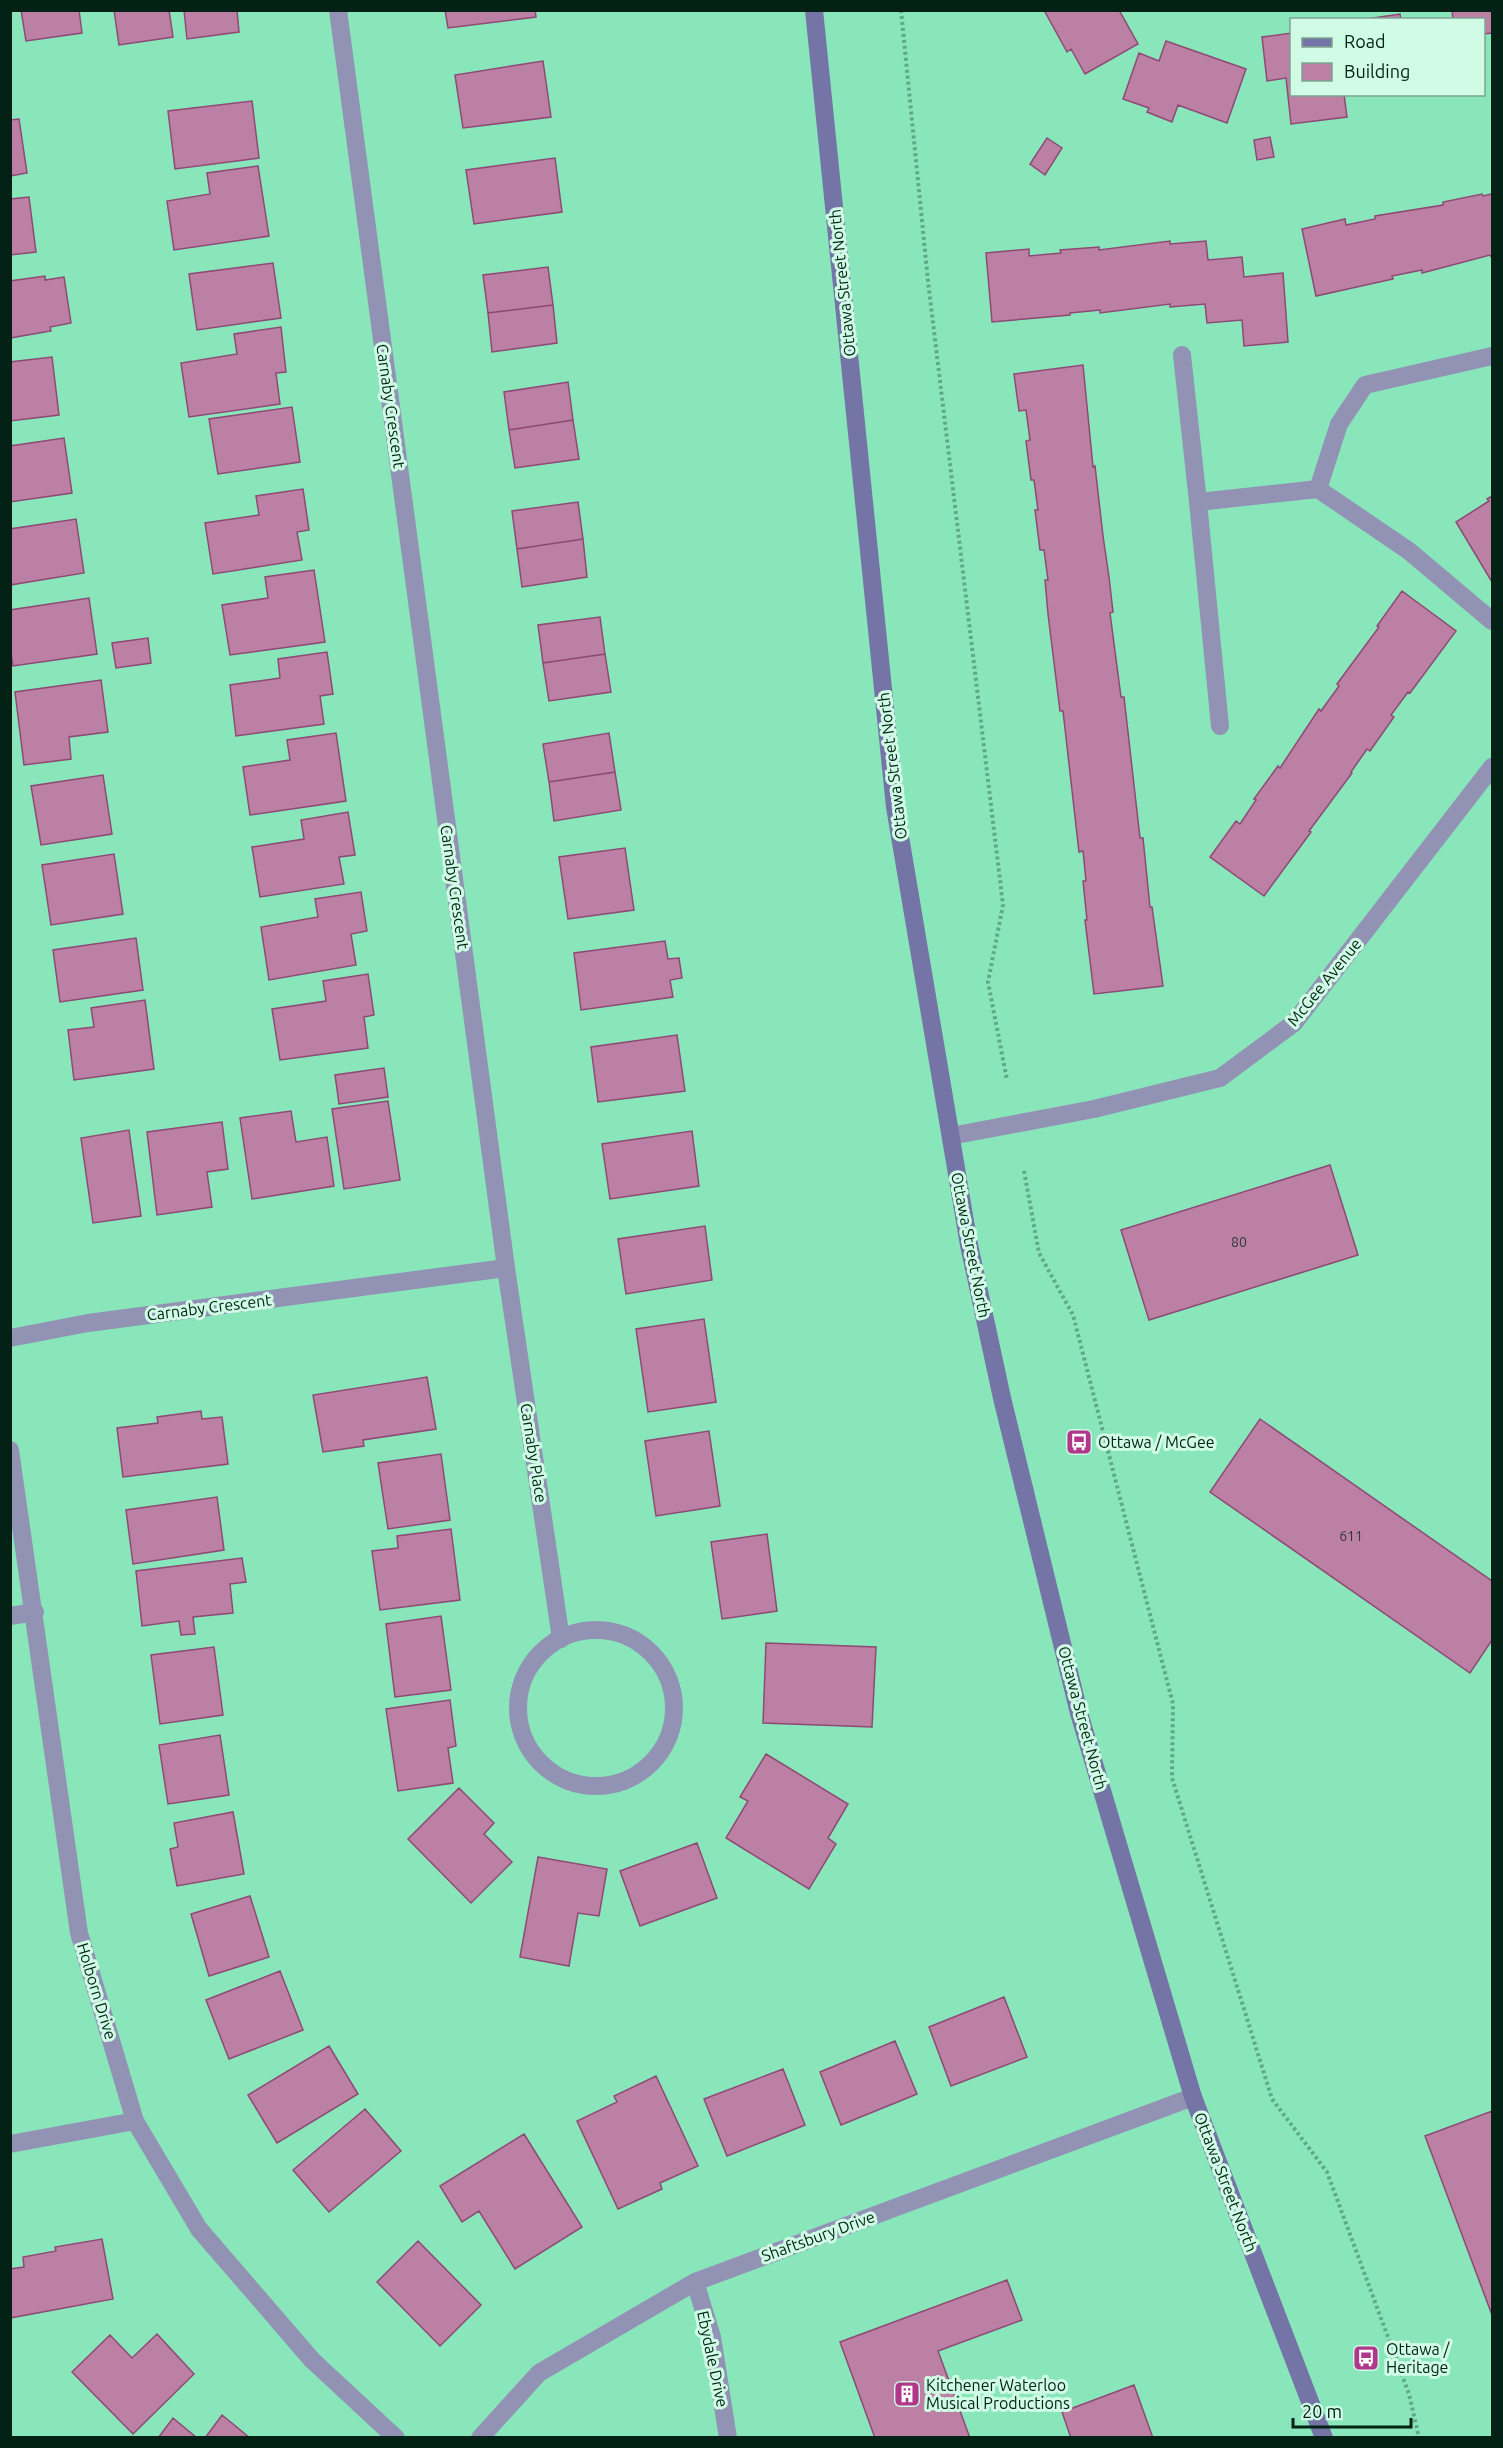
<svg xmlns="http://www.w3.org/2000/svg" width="1503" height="2448" viewBox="0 0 1503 2448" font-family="Ubuntu,sans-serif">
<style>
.building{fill:#bb80a3;stroke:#8e4975;stroke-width:1.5}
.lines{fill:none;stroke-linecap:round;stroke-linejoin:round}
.path{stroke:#5fa987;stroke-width:4;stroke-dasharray:3 3;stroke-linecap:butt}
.lane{stroke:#9293b4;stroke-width:18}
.street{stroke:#9293b4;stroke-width:18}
.secondary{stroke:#7475a6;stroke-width:18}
.labels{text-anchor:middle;stroke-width:6;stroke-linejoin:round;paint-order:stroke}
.number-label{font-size:14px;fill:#313938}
.street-label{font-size:16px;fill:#032115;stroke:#d0fce6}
.poi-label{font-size:16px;fill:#032115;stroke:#d0fce6;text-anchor:start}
</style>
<rect width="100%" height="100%" fill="#89e6bb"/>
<!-- building -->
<path class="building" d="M21,10H79L82,33L26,41Z
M114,10H169L173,37L119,45Z
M184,10H237L239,32L187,39Z
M445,10H535L536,17L448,28Z
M1044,10H1119L1138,44L1085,74L1071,49L1067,52Z
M1452,10H1492V33L1484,34V20H1453Z
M1400,14L1401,20H1359Z
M1292,33V94H1344L1347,117L1291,124L1286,78L1267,81L1262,37Z
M1166,41L1246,69L1227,123L1178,105L1172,122L1147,112L1149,108L1123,99L1139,53L1159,61Z
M543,61L551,117L463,128L455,75Z
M252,101L259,158L175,169L168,111Z
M19,119L27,173L10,176V120Z
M1270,137L1274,157L1257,160L1254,140Z
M1047,138L1062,148L1045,175L1030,164Z
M555,158L562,212L474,224L466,170Z
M258,166L269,236L174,250L167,201L210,194L207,173Z
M1482,194L1483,196L1492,194V258L1490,255L1422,273V270L1392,276L1393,279L1316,296L1302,229L1345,219L1346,225L1375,219V216L1443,205V202Z
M29,197L36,252L10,255V199Z
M1170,241V244L1206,241L1208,260L1242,257L1244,277L1283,273L1288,342L1244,346L1242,320L1207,323L1205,304L1170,307V304L1100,313V310L1070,313V315L992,322L986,253L1029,249V256L1061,253L1060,250L1099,247V250Z
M273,263L281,318L197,330L189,274Z
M548,267L553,305L488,313L483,275Z
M45,276V280L64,277L71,323L50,327L51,331L10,338V281Z
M553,305L557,343L492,352L488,313Z
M281,327L286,372L276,373L280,404L189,417L181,363L237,354L234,334Z
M52,357L59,415L10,421V362Z
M1083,365L1093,467L1095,466L1103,536L1109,577L1113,612L1110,613L1121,697H1124L1140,838H1143L1150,907H1152L1163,986L1094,994L1085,920H1087L1083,881H1086L1083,851L1079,852L1063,711H1060L1048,614L1045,580H1048L1044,550H1040L1035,510H1038L1034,480H1031L1026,441L1030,440L1026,410L1019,411L1014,374Z
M568,382L573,420L509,430L504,392Z
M292,407L300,462L218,474L209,419Z
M573,420L579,459L515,468L509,430Z
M64,438L72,493L10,502V446Z
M303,489L309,530L297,532L302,560L213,574L205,523L259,515L256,496Z
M1492,496V582L1456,522L1489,501L1487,499Z
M578,502L583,539L517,549L512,511Z
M76,519L84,573L10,585V529Z
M583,539L587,577L522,587L517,549Z
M314,570L325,642L230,655L222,605L268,598L265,577Z
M1402,591L1456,631L1410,693L1408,692L1391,715L1394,717L1370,751L1367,749L1351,772L1352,773L1309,831L1311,832L1264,896L1210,857L1236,821L1240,824L1256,800L1254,799L1278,766L1280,768L1319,709L1321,711L1339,686L1337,684L1379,627L1377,626Z
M89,598L97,654L13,666L10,648V610Z
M600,617L605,654L543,663L538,625Z
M148,638L151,663L116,668L112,643Z
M327,652L333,694L320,696L324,724L236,736L230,685L280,678L278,659Z
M605,654L611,692L549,701L543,663Z
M101,680L108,732L69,737L71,759L24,765L15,692Z
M336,733L346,801L250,815L243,767L290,760L287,740Z
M609,733L615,772L549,782L543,744Z
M615,772L621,810L554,821L549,782Z
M103,775L112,834L41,845L31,786Z
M348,812L355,855L339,857L344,884L260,897L252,847L304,839L301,820Z
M625,848L634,910L568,919L559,857Z
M114,854L123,914L51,925L42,865Z
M361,892L367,931L351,934L356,965L269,980L261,927L318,917L315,899Z
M136,938L143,990L60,1002L53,950Z
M665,941L668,959L679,958L682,978L670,980L673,997L581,1010L574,953Z
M368,974L374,1015L364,1017L368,1048L280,1060L272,1009L326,1001L323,981Z
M145,1000L154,1069L74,1080L68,1030L94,1027L91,1008Z
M677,1035L685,1091L598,1102L591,1047Z
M384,1068L388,1097L339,1104L335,1075Z
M388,1101L400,1180L344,1189L332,1109Z
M291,1111L296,1142L327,1137L334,1186L252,1199L240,1118Z
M222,1122L228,1169L207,1172L212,1207L157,1215L147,1132Z
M129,1130L141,1216L93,1223L81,1138Z
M692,1131L699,1186L610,1199L602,1144Z
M1330,1165L1358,1255L1149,1320L1121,1230Z
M705,1226L712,1280L626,1294L618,1239Z
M704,1319L716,1402L648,1412L636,1329Z
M427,1377L436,1429L363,1440L364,1446L323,1452L313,1395Z
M201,1411L202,1419L222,1417L228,1464L123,1477L117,1428L158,1423L157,1417Z
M1260,1419L1492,1581V1640L1470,1673L1210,1492Z
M709,1431L720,1506L656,1516L645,1441Z
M441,1454L450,1520L388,1529L378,1463Z
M217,1497L224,1550L133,1564L126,1510Z
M451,1529L460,1600L380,1610L372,1551L398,1548L397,1536Z
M767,1534L777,1611L722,1619L711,1542Z
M242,1558L246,1582L230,1584L233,1613L193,1617L195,1634L181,1635L179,1621L142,1626L136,1571Z
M441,1616L451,1690L395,1697L386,1624Z
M766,1643L876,1647L872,1727L763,1723Z
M214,1647L223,1715L160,1724L151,1655Z
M450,1700L456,1746L448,1748L453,1783L398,1791L386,1709Z
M220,1735L229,1795L168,1804L159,1745Z
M766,1754L848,1804L828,1838L836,1844L809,1889L726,1838L748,1801L740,1797Z
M459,1788L494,1823L484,1834L512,1862L471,1903L408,1839Z
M233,1812L244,1874L177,1886L170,1849L178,1847L174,1823Z
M697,1843L717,1898L640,1926L620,1871Z
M538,1857L607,1869L599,1916L578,1913L569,1966L520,1957Z
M250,1896L269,1957L209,1976L191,1914Z
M280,1971L303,2030L229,2059L206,2000Z
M1004,1997L1027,2057L951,2086L929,2027Z
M895,2041L917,2094L841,2125L820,2072Z
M329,2046L358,2094L277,2143L248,2095Z
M783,2069L805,2125L727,2156L704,2099Z
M656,2076L698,2166L660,2183L662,2189L618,2209L577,2121L617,2102L614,2096Z
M365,2109L401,2151L329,2212L293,2170Z
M1492,2111V2315L1425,2136Z
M524,2134L582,2227L515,2269L479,2211L462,2222L440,2186Z
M102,2239L113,2299L10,2318V2269L24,2267L23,2257L56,2251L55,2247Z
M418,2241L481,2305L440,2346L377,2282Z
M1007,2280L1022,2320L938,2351L970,2438H875L840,2342Z
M157,2334L194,2374L133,2434L72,2372L110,2335L132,2358Z
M1134,2385L1153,2438H1071L1062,2412Z
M222,2415L250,2438H205Z
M173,2418L197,2438H158Z"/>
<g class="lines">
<!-- path -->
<path class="path" d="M901,10L928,281L1003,905L988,982L1007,1080
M1024,1171L1039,1253L1073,1315L1173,1704L1172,1778L1272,2099L1327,2172L1409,2394L1419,2438"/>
<!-- lane -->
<path class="lane" d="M1182,355L1198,502
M1492,356L1365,385L1339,424L1318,489L1409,551L1492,621
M1220,726L1198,502L1318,489"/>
<!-- street -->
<path class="street" d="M951,1136L1094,1109L1220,1078L1294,1023L1492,767
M506,1268L561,1639
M10,1338L88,1323L506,1268L338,10
M10,1450L79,1933L135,2121L199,2229L312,2360L396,2438
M10,1616L35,1612
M518 1708a78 78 0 1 1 156 0a78 78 0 1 1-156 0Z
M10,2144L135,2121
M695,2282L712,2337L728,2438
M480,2438L539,2373L695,2282L1193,2097"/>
<!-- secondary -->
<path class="secondary" d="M814,10L895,807L969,1245L1002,1398L1079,1713L1193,2097L1324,2438"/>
</g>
<!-- icons -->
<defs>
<symbol id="bus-square" viewBox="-11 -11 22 22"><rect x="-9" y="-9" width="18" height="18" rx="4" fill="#b1378b" stroke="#d0fce6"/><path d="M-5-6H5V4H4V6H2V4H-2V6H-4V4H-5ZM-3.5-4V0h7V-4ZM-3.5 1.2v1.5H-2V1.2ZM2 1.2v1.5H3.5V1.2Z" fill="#fff"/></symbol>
<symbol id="building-square" viewBox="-11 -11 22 22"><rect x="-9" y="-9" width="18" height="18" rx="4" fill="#b1378b" stroke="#d0fce6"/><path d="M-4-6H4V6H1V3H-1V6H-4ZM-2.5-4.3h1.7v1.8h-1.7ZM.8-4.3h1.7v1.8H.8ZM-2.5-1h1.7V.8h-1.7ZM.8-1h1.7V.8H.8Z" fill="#fff"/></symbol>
</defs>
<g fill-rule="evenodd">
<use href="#bus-square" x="1064" y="1427" width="30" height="30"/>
<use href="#bus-square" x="1351" y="2343" width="30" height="30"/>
<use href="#building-square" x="892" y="2379" width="30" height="30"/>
</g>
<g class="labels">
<!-- number labels -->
<g class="number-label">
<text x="1239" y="1247">80</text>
<text x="1351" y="1541">611</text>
</g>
<!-- street labels -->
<g class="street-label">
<text transform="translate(842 283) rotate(-96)" y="6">Ottawa Street North</text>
<text transform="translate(391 406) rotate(82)" y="6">Carnaby Crescent</text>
<text transform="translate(892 766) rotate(-97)" y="6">Ottawa Street North</text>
<text transform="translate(455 887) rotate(82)" y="6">Carnaby Crescent</text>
<text transform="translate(1324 982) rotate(-51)" y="6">McGee Avenue</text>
<text transform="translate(971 1245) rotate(79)" y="6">Ottawa Street North</text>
<text transform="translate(209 1307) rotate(-7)" y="6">Carnaby Crescent</text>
<text transform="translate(534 1453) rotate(81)" y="6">Carnaby Place</text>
<text transform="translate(1083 1718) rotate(75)" y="6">Ottawa Street North</text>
<text transform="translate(97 1991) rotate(73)" y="6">Holborn Drive</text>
<text transform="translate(1226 2182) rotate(69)" y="6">Ottawa Street North</text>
<text transform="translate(818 2236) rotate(-20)" y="6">Shaftsbury Drive</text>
<text transform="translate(713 2359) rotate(78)" y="6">Ebydale Drive</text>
</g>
<!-- poi labels -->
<g class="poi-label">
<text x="1098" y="1448">Ottawa / McGee</text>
<text x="1386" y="2355">Ottawa /<tspan x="1386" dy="18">Heritage</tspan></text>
<text x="926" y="2391">Kitchener Waterloo<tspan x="926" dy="18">Musical Productions</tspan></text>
</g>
</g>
<!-- border -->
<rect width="1503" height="2448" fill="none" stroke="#032115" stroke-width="24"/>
<!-- legend -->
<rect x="1290" y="18" width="195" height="78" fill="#d0fce6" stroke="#7ea492" stroke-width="1.5"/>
<rect x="1302" y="38" width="30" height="9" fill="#7475a6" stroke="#7ea492" stroke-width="1.5"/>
<text x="1344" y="48" font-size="18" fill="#032115">Road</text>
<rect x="1302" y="63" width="30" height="18" fill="#bb80a3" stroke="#7ea492" stroke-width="1.5"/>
<text x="1344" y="78" font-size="18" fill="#032115">Building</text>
<!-- scale -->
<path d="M1293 2418v9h118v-9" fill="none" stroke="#032115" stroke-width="3"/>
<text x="1302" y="2418" font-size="18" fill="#032115" stroke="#d0fce6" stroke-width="4.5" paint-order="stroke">20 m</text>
</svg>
